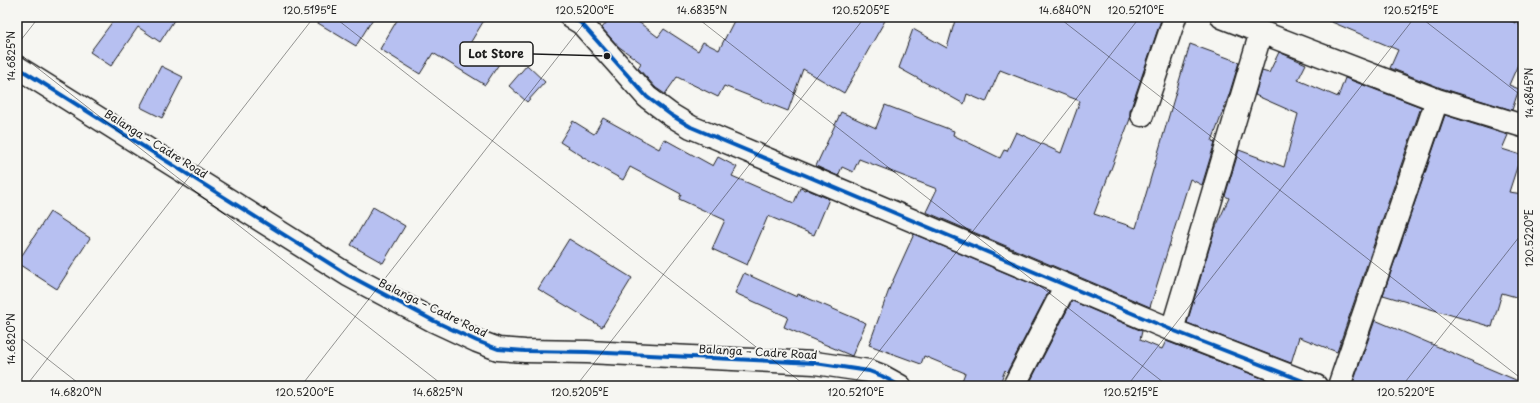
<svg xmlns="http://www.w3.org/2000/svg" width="1540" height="403" viewBox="0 0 1540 403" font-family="'Playpen Sans',sans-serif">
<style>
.building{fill:#b7c0f1;stroke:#1c1c1c}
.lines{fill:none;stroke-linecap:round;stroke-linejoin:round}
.street-casing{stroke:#1c1c1c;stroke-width:25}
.secondary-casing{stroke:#1c1c1c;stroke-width:25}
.street{stroke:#f6f6f2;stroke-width:22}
.secondary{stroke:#f6f6f2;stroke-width:22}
.cycleway-casing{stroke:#f6f6f2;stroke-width:6}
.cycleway{stroke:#0057b8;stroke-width:4}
.ticks{fill:none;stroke:#1c1c1c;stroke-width:1;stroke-opacity:0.45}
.labels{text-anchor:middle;stroke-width:4;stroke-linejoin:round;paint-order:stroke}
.street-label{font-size:11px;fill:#1c1c1c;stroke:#f6f6f2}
.leader{fill:none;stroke:#1c1c1c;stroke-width:1.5}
.callout-dot{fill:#1c1c1c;stroke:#f6f6f2;stroke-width:1.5}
.callout{fill:#f6f6f2;stroke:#1c1c1c;stroke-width:1.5}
.callout-label{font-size:12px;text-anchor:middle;font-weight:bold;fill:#1c1c1c}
.neatline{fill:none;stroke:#1c1c1c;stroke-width:1.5}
.ticks-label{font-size:10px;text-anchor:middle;fill:#1c1c1c}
</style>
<rect width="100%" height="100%" fill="#f6f6f2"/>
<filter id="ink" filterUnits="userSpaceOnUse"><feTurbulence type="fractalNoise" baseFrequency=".025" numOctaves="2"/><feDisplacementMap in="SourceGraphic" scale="8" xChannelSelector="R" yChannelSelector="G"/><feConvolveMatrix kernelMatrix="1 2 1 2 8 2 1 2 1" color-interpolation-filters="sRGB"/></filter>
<g filter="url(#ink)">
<!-- building -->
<path class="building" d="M116,17H176L160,42L138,27L111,66L90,52Z
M308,17H374L356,46Z
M399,17H486L469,45L499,64L485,85L433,53L420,74L380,49Z
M611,17H632L658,37L664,29L698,51L703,42L719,50L736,17H887L844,93L803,69L788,111L724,86L718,97L677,77L665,94L656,88L638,68L641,63L618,46L602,28Z
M956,17H1162L1130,111V119L1094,214L1136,228L1190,44L1239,62L1229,95L1212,141L1215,142L1202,185L1190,179L1150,307L926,212L937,189L859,159L853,172L842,167L838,176L816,166L841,112L876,128L885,105L954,131L953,135L1000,158L1004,150L1007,151L1016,132L1061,153L1080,101L1000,70L986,102L967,94L964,104L899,68L913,29L947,48Z
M1320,17H1502L1523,26V53L1509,85L1519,89L1512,110L1441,88L1390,68L1398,50Z
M1279,52L1306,64L1298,80L1338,97L1345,78L1421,107L1337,352L1299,337L1291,363L1187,323L1215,229L1229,198L1225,196L1239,150L1284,167L1298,114L1255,95L1262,71L1269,73Z
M527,65L545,82L527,102L509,86Z
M161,66L183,77L162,118L140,107Z
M1445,115L1508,135L1502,149L1521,155L1509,192L1523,194V299L1502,293L1492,327L1383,295Z
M603,118L659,149L664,139L713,166L718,157L737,167L732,176L794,203L800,188L805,190L806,189L829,199L814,235L768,216L747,265L712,249L725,220L679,199L681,194L630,167L623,180L582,157V156L560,142L573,121L594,134Z
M373,207L405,226L383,263L351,245Z
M50,212L90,238L57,289L17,263Z
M914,234L1049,291L1007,372L1005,370L999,386H960L965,373L924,356L921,364L869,345L890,287Z
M569,239L632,278L602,327L538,289Z
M744,273L797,297L798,294L866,323L852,356L784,327L788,317L735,293Z
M1072,301L1142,331L1140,340L1162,349L1166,341L1282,386H1033L1029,384Z
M1375,320L1523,383V386H1352Z"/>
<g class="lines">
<defs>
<path id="street" d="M571,17L581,23L647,97L671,115L691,127L1172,330L1316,386
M1222,17L1437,100L1523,126
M1142,115L1175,17
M1172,330L1261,32
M1014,386L1066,285
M1339,386L1437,100"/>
<path id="secondary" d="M17,67L348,275L434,321L477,341L498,349L525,351L587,352L815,363L869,371L882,376L900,386"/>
</defs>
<!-- street casing -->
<use href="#street" class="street-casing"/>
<!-- secondary casing -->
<use href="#secondary" class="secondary-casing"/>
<!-- street -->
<use href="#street" class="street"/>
<!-- secondary -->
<use href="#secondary" class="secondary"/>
<defs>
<path id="cycleway" d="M571,17L581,23L647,97L671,115L691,127L1172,330L1316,386
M17,67L348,275L434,321L477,341L498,349L525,351L587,352L815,363L869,371L882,376L900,386"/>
</defs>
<!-- cycleway casing -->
<use href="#cycleway" class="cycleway-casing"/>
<!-- cycleway -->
<use href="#cycleway" class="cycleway"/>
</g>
</g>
<!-- ticks -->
<path class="ticks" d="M334,17L806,386M696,17L1168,386M1058,17L1523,380M1420,17L1523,97M17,45L39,17M17,52L444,386M17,335L82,386M26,386L314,17M301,386L589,17M576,386L865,17M852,386L1140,17M1127,386L1415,17M1402,386L1523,232"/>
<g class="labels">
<!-- street labels -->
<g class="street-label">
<text transform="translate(156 144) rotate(32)" y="4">Balanga – Cadre Road</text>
<text transform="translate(433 308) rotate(26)" y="4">Balanga – Cadre Road</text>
<text transform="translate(758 352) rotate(3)" y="4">Balanga – Cadre Road</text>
</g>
</g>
<!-- callouts -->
<path class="leader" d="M607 56L533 54"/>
<circle class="callout-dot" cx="607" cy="56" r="4"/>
<rect class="callout" x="460" y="42" width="73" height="24" rx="4"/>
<g class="callout-label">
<text x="496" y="58">Lot Store</text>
</g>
<!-- margin -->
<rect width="1540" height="403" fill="none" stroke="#f6f6f2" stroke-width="44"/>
<rect x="22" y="22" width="1496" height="359" class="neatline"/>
<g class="ticks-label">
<text x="310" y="14">120.5195°E</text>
<text x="585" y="14">120.5200°E</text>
<text x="702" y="14">14.6835°N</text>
<text x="861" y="14">120.5205°E</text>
<text x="1065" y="14">14.6840°N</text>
<text x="1136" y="14">120.5210°E</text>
<text x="1411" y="14">120.5215°E</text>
<text transform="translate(11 56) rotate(-90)" y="4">14.6825°N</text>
<text transform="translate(1529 93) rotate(-90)" y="4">14.6845°N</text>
<text transform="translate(1529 238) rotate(-90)" y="4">120.5220°E</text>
<text transform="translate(11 339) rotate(-90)" y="4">14.6820°N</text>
<text x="76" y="396">14.6820°N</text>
<text x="305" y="396">120.5200°E</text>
<text x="438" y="396">14.6825°N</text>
<text x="580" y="396">120.5205°E</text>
<text x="856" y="396">120.5210°E</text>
<text x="1131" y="396">120.5215°E</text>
<text x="1406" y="396">120.5220°E</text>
</g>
</svg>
